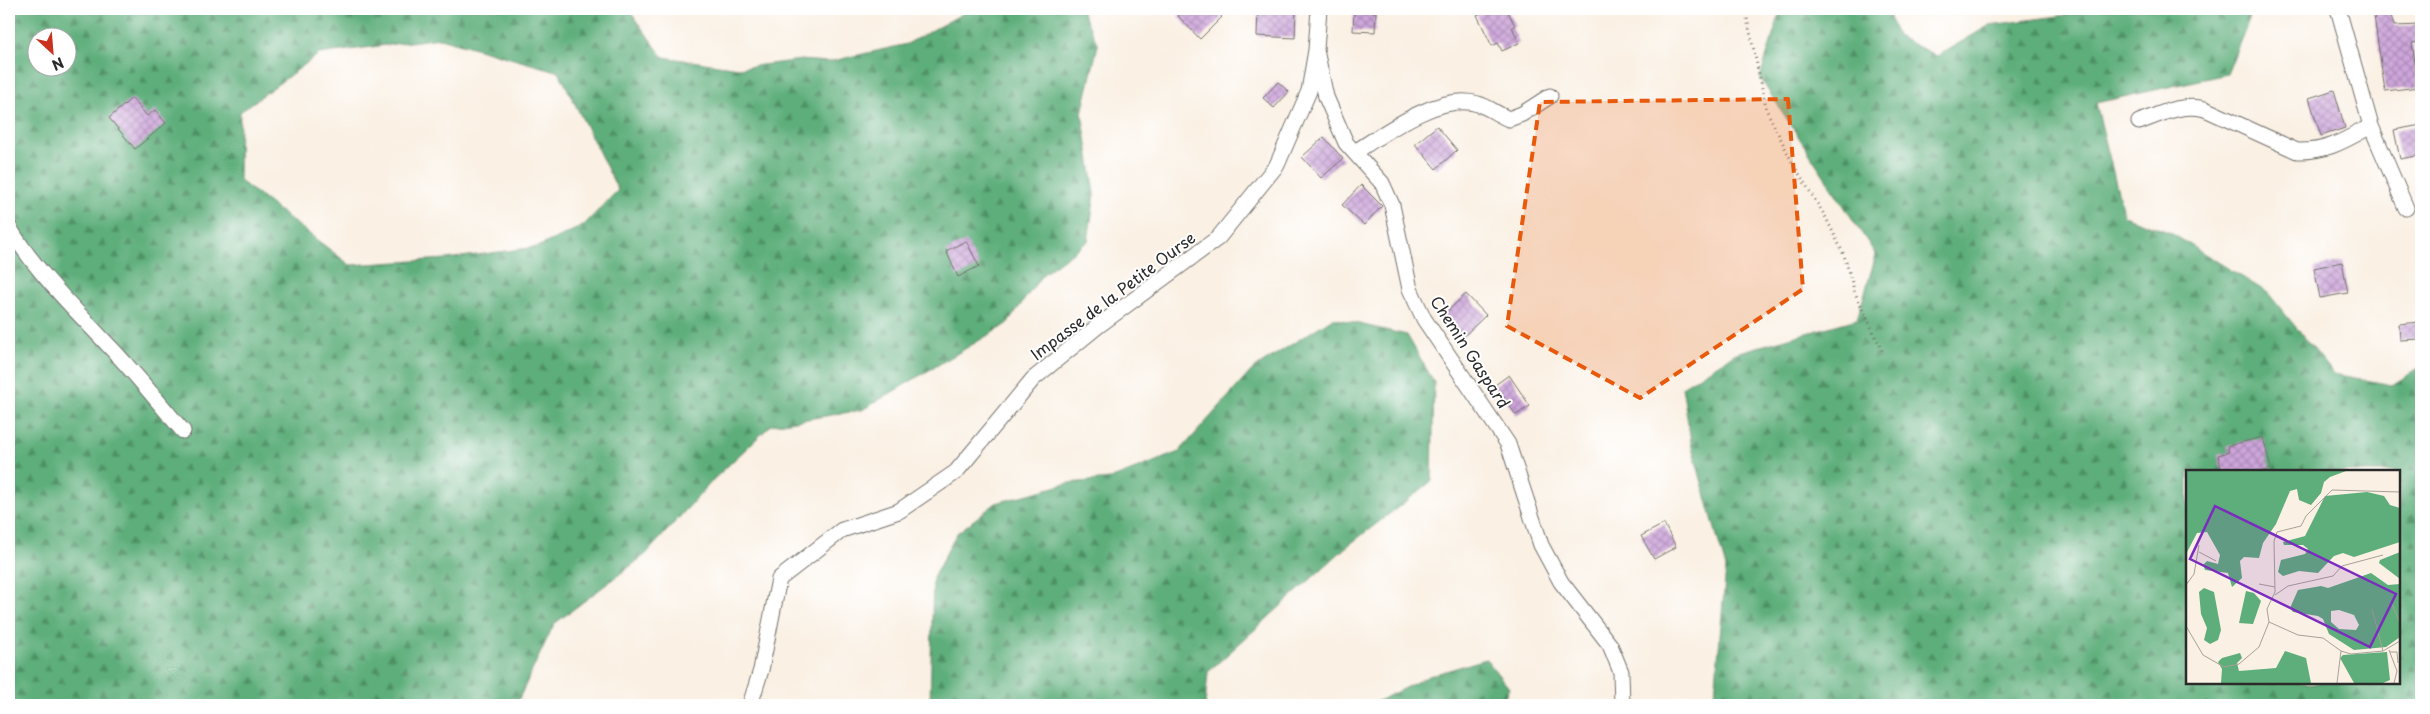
<svg xmlns="http://www.w3.org/2000/svg" width="2430" height="714" viewBox="0 0 2430 714" font-family="'Playpen Sans',sans-serif">
<style>
.forest{fill:url(#forest-firs);stroke:#446c52;fill-rule:evenodd}
.building{fill:url(#building-cross-hatch)}
.lines{fill:none;stroke-linecap:round;stroke-linejoin:round}
.minor-casing{stroke:#73706b;stroke-width:17}
.path{stroke:#73706b;stroke-width:3;stroke-dasharray:1 4;stroke-linecap:butt}
.minor{stroke:#fff;stroke-width:15}
.marked{fill:#e8590c;fill-opacity:0.2;stroke:#e8590c;stroke-width:4;stroke-dasharray:10 6;stroke-linejoin:round}
.labels{text-anchor:middle;stroke-width:4;stroke-linejoin:round;paint-order:stroke}
.street-label{font-size:16px;fill:#2b2b2b;stroke:#fff}
.inset-road{fill:none;stroke:#a7a199;stroke-width:1}
.view{fill:#7b2cbf;fill-opacity:0.15;stroke:#7b2cbf;stroke-width:2.5}
.inset-edge{fill:none;stroke:#2b2b2b;stroke-width:2.5}
</style>
<defs>
<pattern id="forest-firs" width="22" height="20" patternUnits="userSpaceOnUse" patternTransform="scale(1.25)"><rect width="22" height="20" fill="#5dae7a"/><path d="M5 1l3.5 6h-7zM16 11l3.5 6h-7z" fill="#4d8e64"/></pattern>
<pattern id="building-cross-hatch" width="8" height="8" patternUnits="userSpaceOnUse" patternTransform="scale(1.25)"><rect width="8" height="8" fill="#cea6db"/><path d="M0 0l8 8M0 8l8-8" fill="none" stroke="#a787b2"/></pattern>
</defs>
<rect width="100%" height="100%" fill="#fff"/>
<filter id="ink" filterUnits="userSpaceOnUse"><feTurbulence type="fractalNoise" baseFrequency=".02" numOctaves="2"/><feDisplacementMap in="SourceGraphic" scale="10" xChannelSelector="R" yChannelSelector="G"/><feConvolveMatrix kernelMatrix="1 2 1 2 8 2 1 2 1" color-interpolation-filters="sRGB"/></filter>
<filter id="wash" filterUnits="userSpaceOnUse"><feTurbulence type="fractalNoise" baseFrequency=".0096" numOctaves="4" result="noise"/><feDisplacementMap in="SourceGraphic" scale="20" xChannelSelector="R" yChannelSelector="G"/><feGaussianBlur stdDeviation="1.12" result="paint"/><feColorMatrix in="noise" values="0 0 0 0 0 0 0 0 0 0 0 0 0 0 0 0 0 1.4 0 .05"/><feComposite in="paint" operator="in"/></filter>
<g filter="url(#wash)">
<rect width="100%" height="100%" fill="#faf0e3"/>
<!-- forest -->
<path class="forest" d="M9,9H628L663,57L739,68L801,60L828,62L907,44L971,9H1081L1098,45L1082,113L1095,193L1088,241L1042,275L1007,324L862,410L771,425L714,479L645,555L554,624L516,705H9ZM38,38H68V68H38ZM440,38L559,72L618,190L583,226L537,247L446,259L350,265L239,180L240,112L319,54Z
M1781,9H1887L1897,36L1937,56L1990,25L2089,12L2095,9H2249L2252,12L2227,74L2096,103L2124,216L2171,233L2268,293L2334,374L2392,385L2421,367V705H1714L1726,568L1692,447L1682,387L1736,353L1857,319L1876,255L1760,78ZM2188,472H2399V683H2188Z
M1333,318L1407,335L1434,382L1432,481L1345,548L1208,672L1205,705H930L933,578L957,533L996,503L1069,483L1110,479L1179,452L1253,369Z
M1486,659L1509,688L1502,705H1370L1429,676Z"/>
<g id="blocks">
<!-- building -->
<path class="building" d="M1185,9H1214L1222,17L1200,39L1178,16Z
M1258,9H1296L1295,38L1257,36Z
M1491,9H1507L1515,26L1512,27L1519,43L1502,51L1498,43L1492,46L1477,15Z
M2373,9H2389L2394,26L2421,25V42L2412,43L2419,87L2385,91Z
M1354,11L1376,12L1375,32L1353,31Z
M1278,82L1289,92L1274,108L1263,98Z
M2334,90L2345,128L2321,136L2309,98Z
M132,98L147,116L155,110L166,123L135,149L109,118Z
M2421,125V155L2400,159L2394,130Z
M1437,126L1457,150L1436,169L1415,144Z
M1324,137L1343,159L1321,178L1302,157Z
M1361,185L1382,206L1364,225L1342,205Z
M966,241L979,266L958,277L946,251Z
M2342,262L2348,293L2320,298L2314,268Z
M1466,294L1486,315L1463,337L1442,316Z
M2421,322V339L2400,340L2399,324Z
M1509,375L1530,406L1516,415L1495,385Z
M2263,437L2271,469L2259,472H2222L2218,455L2229,452L2227,446Z
M1664,524L1676,547L1654,559L1641,536Z"/>
</g>
</g>
<g filter="url(#ink)">
<use href="#blocks" fill-opacity="0" stroke="#73706b" stroke-width="1"/>
<g class="lines">
<defs>
<path id="minor" d="M1319,9L1316,50L1326,97L1346,143L1382,183L1392,205L1410,289L1424,319L1508,444L1541,545L1561,582L1610,645L1621,672L1622,705
M2338,9L2371,126L2406,208
M2139,122C2161,114 2181,103 2205,109L2297,151C2328,152 2345,140 2371,126
M1355,152C1385,133 1440,92 1478,104C1489,107 1498,115 1509,119L1522,114L1550,96
M9,227C36,272 75,309 110,347C136,374 159,403 183,431
M750,705L761,670L779,579L842,530L899,511L956,472L1033,379L1098,326L1218,238L1277,165L1309,91L1316,50"/>
</defs>
<!-- minor casing -->
<use href="#minor" class="minor-casing"/>
<!-- path -->
<path class="path" d="M1745,9L1767,111L1793,164L1825,216L1844,255L1855,293L1883,352"/>
<!-- minor -->
<use href="#minor" class="minor"/>
</g>
</g>
<!-- marked area -->
<path class="marked" d="M1788,99L1803,289L1640,398L1507,326L1540,102Z"/>
<g class="labels">
<!-- street labels -->
<g class="street-label">
<text transform="translate(1113 296) rotate(-37)" y="6">Impasse de la Petite Ourse</text>
<text transform="translate(1470 352) rotate(57)" y="6">Chemin Gaspard</text>
</g>
</g>
<!-- overview -->
<g transform="translate(2186 470)">
<rect width="214" height="214" fill="#faf0e3"/>
<path d="M0,1H189H160L144,7L138,12L135,23L125,35L113,30L111,19L104,21L90,54L77,73L73,88L58,87L54,91L56,108L46,117L42,103L19,100L17,95L21,91L32,94L34,85L21,62L11,63L0,84ZM181,22L198,26L204,35L214,38V72L168,87L157,83L148,86L132,103L113,101L97,106L92,102L95,90L119,84L122,79L117,75H98L97,72L119,66L139,26ZM214,82V109L193,93L194,90ZM185,103L202,115L214,114V167L200,177L168,180L143,164L137,149L132,146L107,142L104,138L112,120L135,116L142,118ZM153,140L168,145L173,155L170,160L153,159L145,152V141ZM18,118L28,122L35,160L32,170L24,174L18,170L21,158L15,144L13,122ZM60,121L68,123L75,131L67,154L53,153ZM99,181L120,188L125,213H35L36,199L32,192L36,188L54,183L56,188L51,193L53,201L90,198ZM201,182L204,210L197,213H168L154,188L157,185Z" fill="#5dae7a" fill-rule="evenodd"/>
<path class="inset-road" d="M13,82L30,91M73,114L89,117M0,115L8,104L13,75M89,125L102,116L147,106L156,96L197,85M206,134L214,153M186,139L197,181M83,152L81,139L89,122L88,71L91,62L115,56L120,46L146,20L214,22M0,156L17,185L38,197L53,194L73,177L83,152L112,165L137,168L155,181L165,184L197,181L214,171M203,180L211,201L208,213M204,182H211L212,193M151,213L155,181"/>
<path class="view" d="M29,36L210,124L184,177L4,89Z"/>
<rect width="214" height="214" class="inset-edge"/>
</g>
<!-- margin -->
<rect width="2430" height="714" fill="none" stroke="#fff" stroke-width="30"/>
<!-- north arrow -->
<g transform="translate(52 52) rotate(154)"><circle r="24" fill="#ffffff" stroke="#aaaaaa"/>
<path d="M0-4L9 19L0 12L-9 19Z" fill="#c8321e"/>
<text y="-8" font-size="14" font-weight="bold" text-anchor="middle" fill="#2b2b2b">N</text>
</g>
</svg>
